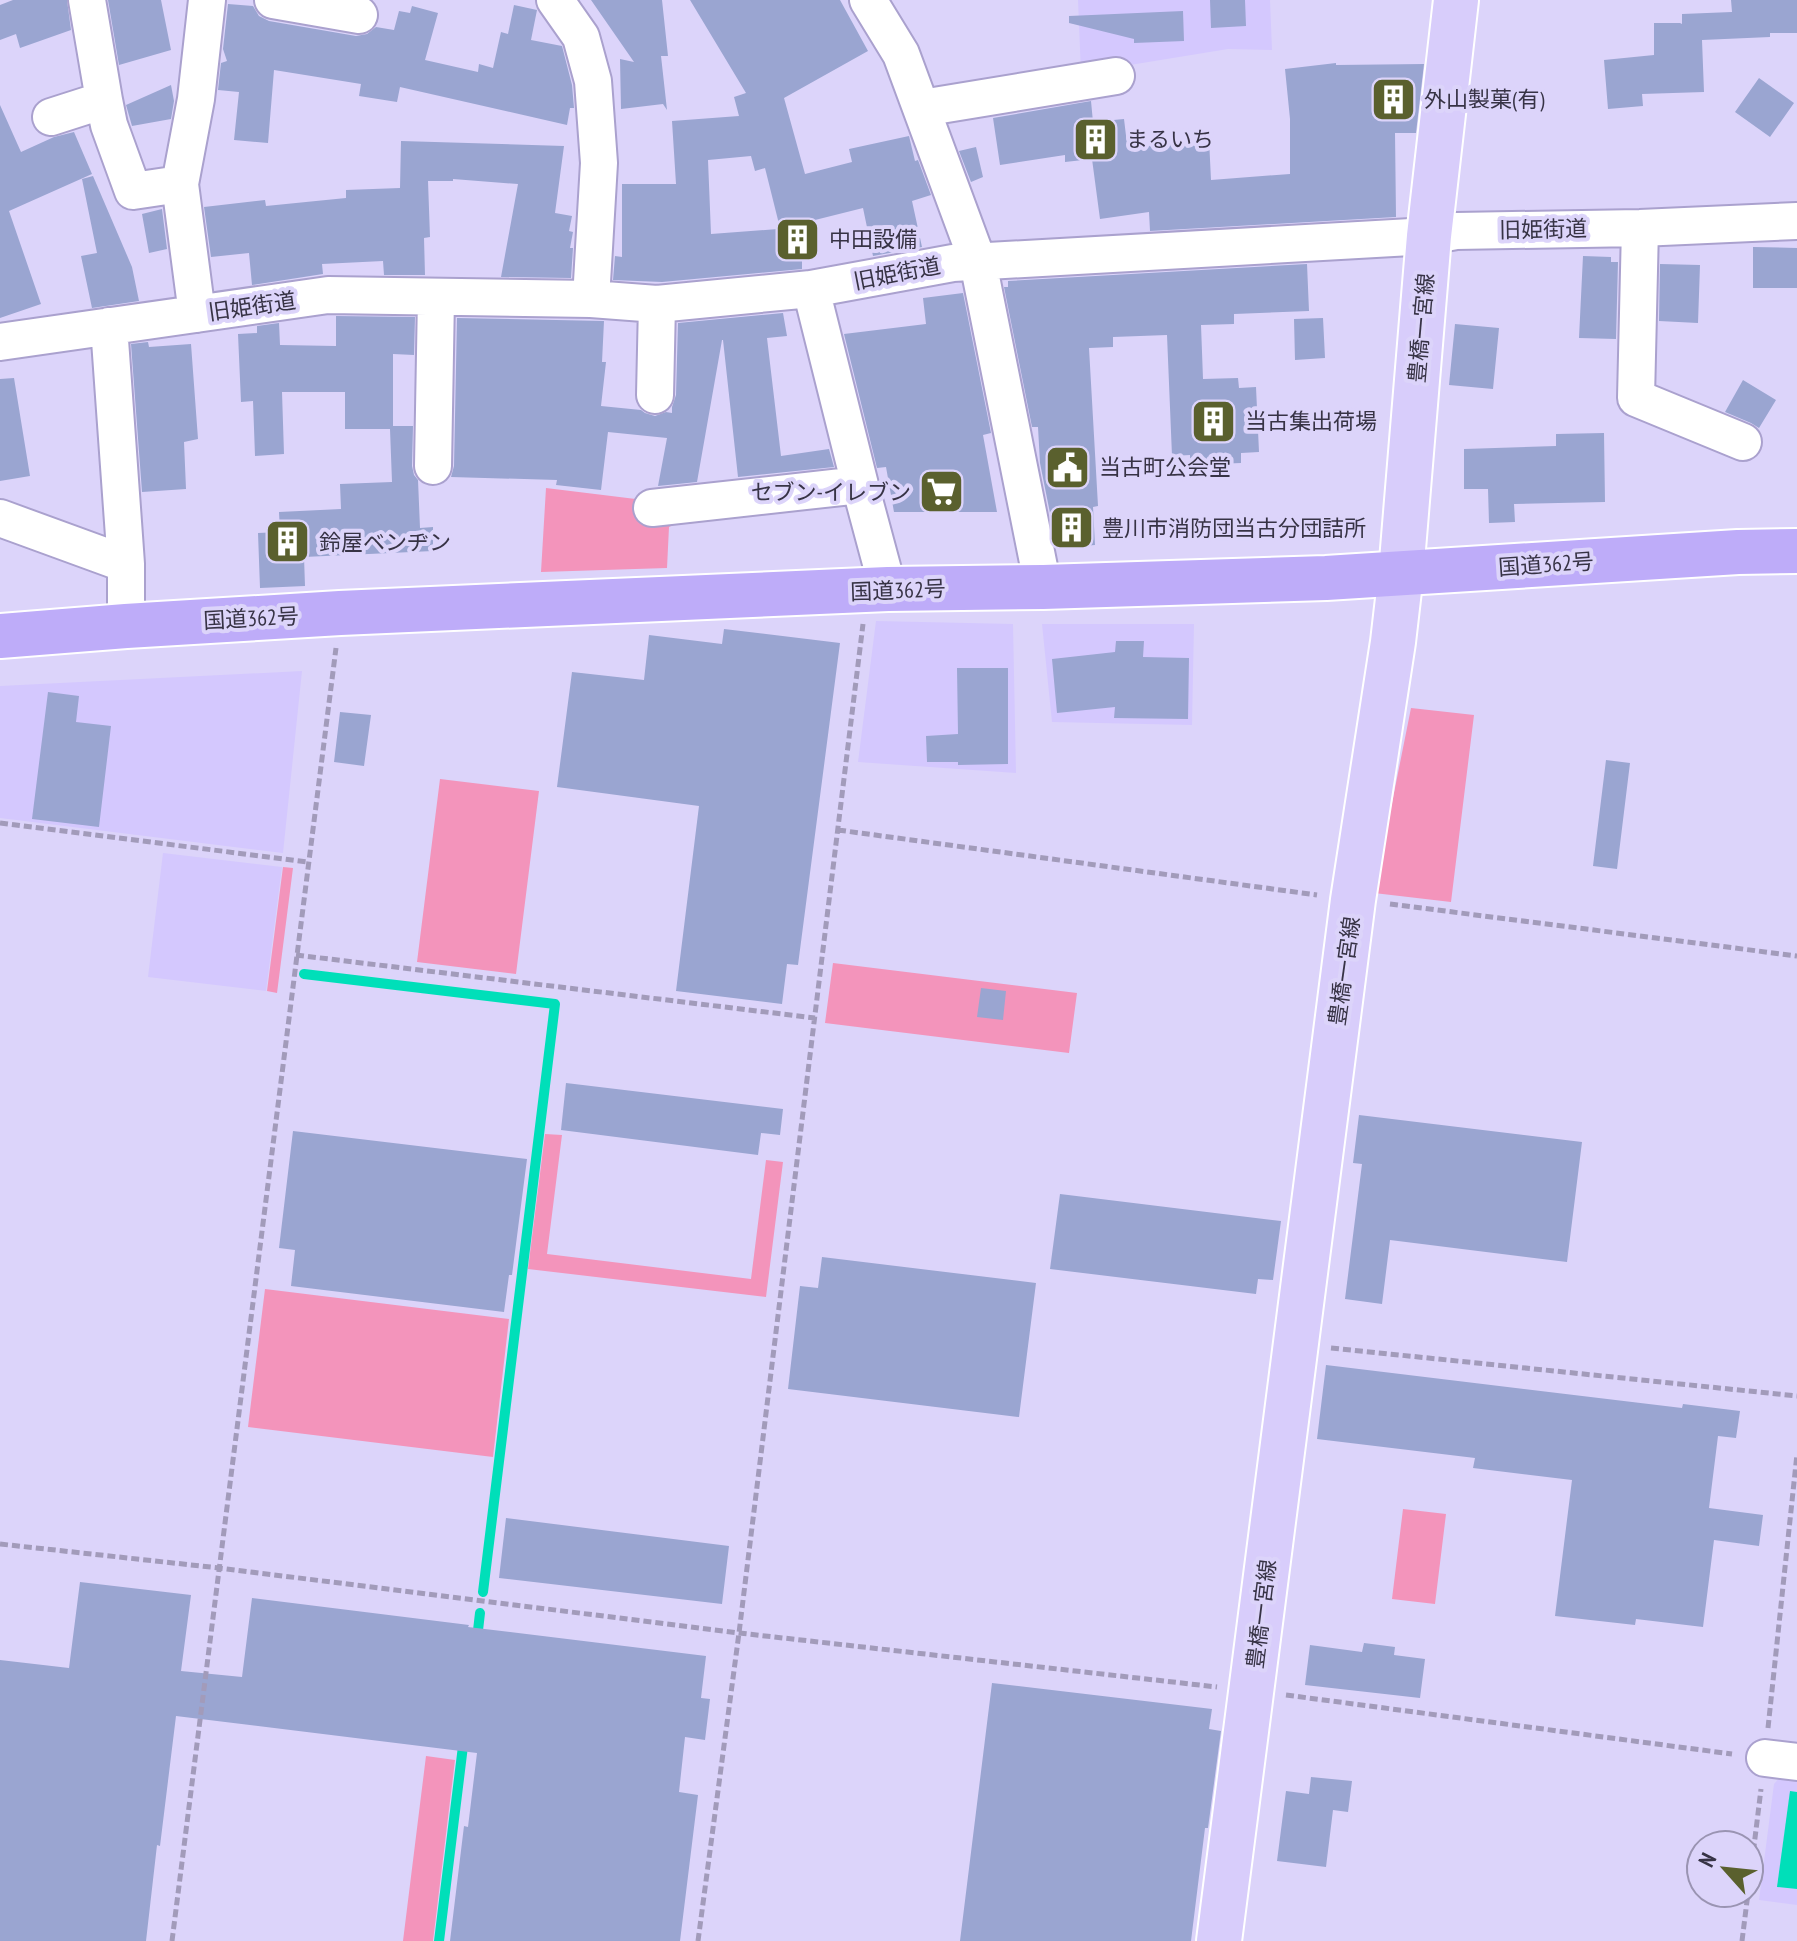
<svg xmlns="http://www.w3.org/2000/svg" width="1797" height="1941" viewBox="0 0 1797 1941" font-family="'PT Sans Narrow','Noto Sans JP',sans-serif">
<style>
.built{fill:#d4c8fe}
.green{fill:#f394bb}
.water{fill:#00dfb9}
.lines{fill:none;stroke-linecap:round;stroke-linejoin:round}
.stream{stroke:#00dfb9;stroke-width:10}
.building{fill:#9aa5d1;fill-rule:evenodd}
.minor-casing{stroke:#aaa1ce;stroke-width:40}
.major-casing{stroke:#fff;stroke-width:48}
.highway-casing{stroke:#fff;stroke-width:48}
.path{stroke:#a29bba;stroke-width:5;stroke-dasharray:8 4;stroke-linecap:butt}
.minor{stroke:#fff;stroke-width:36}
.major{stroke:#d8cdfb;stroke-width:44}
.highway{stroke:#beacf9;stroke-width:44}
.labels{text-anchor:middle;stroke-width:8;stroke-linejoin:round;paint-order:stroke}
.poi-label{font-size:22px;fill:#373345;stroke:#dcd4fa;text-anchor:start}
.street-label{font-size:22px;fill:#373345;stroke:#dcd4fa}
</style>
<rect width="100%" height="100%" fill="#dcd4fa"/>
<!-- built -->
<path class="built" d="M1078,0H1270L1272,50L1228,49L1081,73Z
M876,621L1013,624L1016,773L858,762Z
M1042,624H1194L1192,725L1052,722Z
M302,671L283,853L0,818V686Z
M163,853L282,867L266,991L148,977Z
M1782,1775L1797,1777V1905L1759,1900L1774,1784Z"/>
<!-- green -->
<path class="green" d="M546,488L709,508L669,527L667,568L541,572Z
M1411,708L1474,715L1451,902L1374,893Z
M440,779L539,791L516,974L417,962Z
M283,867L293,868L277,993L267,991Z
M833,963L1077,993L1069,1053L825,1023Z
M545,1134L562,1135L547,1254L751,1279L766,1160L783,1162L766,1297L528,1269Z
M265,1289L509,1319L493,1457L248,1427Z
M1403,1509L1446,1514L1435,1604L1392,1599Z
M426,1756L455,1760L433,1941H403Z"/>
<!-- water -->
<path class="water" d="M1790,1791L1797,1792V1889L1777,1887Z"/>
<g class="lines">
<!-- stream -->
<path class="stream" d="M304,974L555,1004L483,1592
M477,1639L480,1613
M439,1941L464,1738"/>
</g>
<!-- building -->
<path class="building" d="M13,0H67L71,30L20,48L16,34L0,40V5Z
M108,0H161L171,50L119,65Z
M591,0H662L668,56H661L667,110L663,104L621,109L620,59L634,62Z
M690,0H840L868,51L784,98L805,174L852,162L849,149L909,136L915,161L918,160L931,195L912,201L922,247L873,256L863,208L811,221L818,253L802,257V269L662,282L613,280L615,256L622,257V184H676L672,121L739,116L734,97L746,93ZM751,156L755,171L765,168L779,224H777L778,229L711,234L708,160Z
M1210,0H1245L1246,26L1211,28Z
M1731,0H1797V33H1770V37L1702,40L1704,92L1642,94L1643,106L1608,109L1604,60L1654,55V23H1680L1682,24V14L1732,12Z
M228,4L253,6L259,16L269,21L356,36L367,34L376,27L394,30L399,11L410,13L412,6L438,13L425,60L478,72L479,64L493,68L501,32L508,34L514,5L537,10L531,40L562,46L572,85L574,108H570L567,125L400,87L397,102L359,96L361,84L274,70L268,143L234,140L239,92L218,90L221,63L227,61L223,49Z
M1183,11L1184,41L1134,43V39L1069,23V16Z
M1336,63V65L1424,64L1416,133H1395L1396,217L1150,231L1149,212L1100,219L1092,159L1065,162V155L1000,165L993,118L1091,101L1093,122L1124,119L1127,144L1209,139L1211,180L1290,174V119L1285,69Z
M1759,78L1794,103L1770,137L1735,112Z
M171,85L174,101L171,119L132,126L126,105Z
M0,105L21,152L54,137L74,132L92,174L9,211L41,304L0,318Z
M401,141L564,146L555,213L572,216L569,231L573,232L570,248H573L571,278L501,277L518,184L453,179V181H428L430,237L424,238L425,275H384L383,261L322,264L323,274L252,285L249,253L211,257L204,207L265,200L266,206L346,198V190L400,188Z
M976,147L983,177L971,182L959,151Z
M93,176L132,267L139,301L92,308L81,256L97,253L82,179Z
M162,209L167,249L149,253L142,214Z
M1753,247L1797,248V288H1753Z
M1583,256L1611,257V262H1618L1616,339L1579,338Z
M1307,264L1309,311L1234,314V324L1201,325L1203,379L1238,378L1239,388L1256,387L1259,452L1241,453V463L1190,465V455L1172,456L1167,335L1113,337V347L1089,348L1098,506L1093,507L1095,545L1057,548L1040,463L1038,427H1032L1004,287H1008V281Z
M1660,264L1700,265L1698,323L1659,321Z
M963,293L991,433L983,435L997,512H894L886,467L877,468L844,334L926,324L923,298Z
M783,313L787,336L767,338L781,456L829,449L834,467L738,477L723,340H722L697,482L658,486L667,438L608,432L601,490L556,485L557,480L451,477L454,466L457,318L604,321L602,362H606L601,406L641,410L645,413L655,416L666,412L672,413V407L676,395L678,323Z
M336,316L415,317L414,355L393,354V426H413L412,466L414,475L418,480L420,528L433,527V551L304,557L305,586L260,588L258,533L280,532L279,512L341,509L340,484L392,482L390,429H345V392H282L284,454L255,456L253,401L241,402L238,334L257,333V326L279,323L280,345L336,346Z
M1323,318L1325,358L1295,360L1294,319Z
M1455,324L1499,328L1493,389L1449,385Z
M148,342L149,347L191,344L198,439L184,442L186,489L142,492L131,344Z
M14,378L30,476L0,481V379Z
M1743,380L1776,400L1759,428L1751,423L1725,412Z
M1604,433L1605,502L1514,504L1515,522L1489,523L1488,489H1464V449L1556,446V434Z
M724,629L840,643L798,965L787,964L782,1004L676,991L699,806L557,787L572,672L644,680L649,635L722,644Z
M1116,641H1144L1143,657L1189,658L1188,719L1114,718L1115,707L1057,713L1052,659L1115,652Z
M957,668H1008V764L958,765V762H927L926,736L958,734Z
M48,692L79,696L76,722L111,726L99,827L32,819Z
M340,712L371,715L364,766L334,762Z
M1606,760L1630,763L1617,869L1593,866Z
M981,988L1006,991L1003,1020L977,1017Z
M566,1083L783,1109L780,1135L761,1133L758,1155L561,1130Z
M1359,1115L1582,1142L1567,1262L1390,1240L1382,1304L1345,1299L1362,1164L1353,1163Z
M293,1131L527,1159L512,1275H509L504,1312L291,1286L295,1250L279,1248Z
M1060,1194L1281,1221L1273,1280L1258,1279L1256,1294L1050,1269Z
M822,1257L1036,1283L1019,1417L788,1389L800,1286L818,1288Z
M1326,1365L1682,1408L1683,1404L1740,1411L1736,1438L1718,1436L1709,1508L1763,1515L1759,1546L1714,1540L1703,1627L1636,1619L1635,1625L1555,1616L1572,1480L1473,1468L1475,1458L1317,1439Z
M506,1518L729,1546L722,1604L499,1578Z
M80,1582L191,1595L181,1671L242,1677L252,1598L469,1625L468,1627L706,1656L701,1698L710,1699L705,1740L685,1737L679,1792L698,1795L680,1941H450L464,1826L468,1827L477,1753L176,1716L160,1846L157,1845L146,1941H0V1660L69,1668Z
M1364,1643L1395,1647L1394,1655L1425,1659L1420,1698L1305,1685L1310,1645L1362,1652Z
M992,1683L1212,1709L1209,1729L1221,1731L1208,1828H1205L1191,1941H960Z
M1311,1777L1352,1781L1348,1812L1333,1810L1326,1867L1277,1861L1286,1791L1309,1794Z"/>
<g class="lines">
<defs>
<path id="minor" d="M87,0L104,100
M273,0L359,15
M555,0L581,37L593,81L599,163L591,299
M868,0L901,54L978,262L1043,587
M922,108L1116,76
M51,117L104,100L109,125L133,191L180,184
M1640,228L1636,398L1743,442
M811,289L860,485L888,589
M197,314L180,184L196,99L207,0
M109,326L126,564V626
M0,342L328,295L591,299L657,304L811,289L953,263L1429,236L1456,231L1640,228L1797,221
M655,395L657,304
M433,466L436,297
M652,508L860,485
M0,518L126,564
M1765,1758L1797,1762"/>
<path id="major" d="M1219,1941L1353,900L1393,642L1401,573L1429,236L1456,0"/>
<path id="highway" d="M0,636L126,626L340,613L888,589L1043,587L1326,578L1738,552L1797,551"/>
</defs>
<!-- minor casing -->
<use href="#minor" class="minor-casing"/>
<!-- major casing -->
<use href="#major" class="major-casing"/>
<!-- highway casing -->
<use href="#highway" class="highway-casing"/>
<!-- path -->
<path class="path" d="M0,823L308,862
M838,830L1317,895
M1390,904L1797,956
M296,955L815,1018
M1331,1348L1797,1396
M0,1544L219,1568L739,1633L1217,1687
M1286,1695L1732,1754
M1768,1728L1797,1454
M1749,1887L1761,1789
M172,1941L336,648
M698,1941L739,1633L863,624
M1742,1941L1748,1893"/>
<!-- minor -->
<use href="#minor" class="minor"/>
<!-- major -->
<use href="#major" class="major"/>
<!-- highway -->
<use href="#highway" class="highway"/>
</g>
<!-- icons -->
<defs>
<symbol id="building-square" viewBox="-11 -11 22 22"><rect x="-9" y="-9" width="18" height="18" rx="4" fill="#5a602e" stroke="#dcd4fa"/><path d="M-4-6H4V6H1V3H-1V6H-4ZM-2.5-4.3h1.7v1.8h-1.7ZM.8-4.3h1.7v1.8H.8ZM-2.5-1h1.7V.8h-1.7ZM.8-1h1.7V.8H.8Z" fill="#fff"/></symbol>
<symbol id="civic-square" viewBox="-11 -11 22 22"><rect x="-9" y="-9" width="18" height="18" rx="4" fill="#5a602e" stroke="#dcd4fa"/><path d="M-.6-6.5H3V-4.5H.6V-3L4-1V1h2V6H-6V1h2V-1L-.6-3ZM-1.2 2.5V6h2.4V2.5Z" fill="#fff"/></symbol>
<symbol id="supermarket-square" viewBox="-11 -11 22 22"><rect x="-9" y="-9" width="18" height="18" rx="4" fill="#5a602e" stroke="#dcd4fa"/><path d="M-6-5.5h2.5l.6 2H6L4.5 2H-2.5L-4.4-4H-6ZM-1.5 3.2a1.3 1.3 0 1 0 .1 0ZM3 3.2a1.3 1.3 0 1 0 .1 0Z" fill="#fff"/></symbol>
</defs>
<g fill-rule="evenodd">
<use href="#building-square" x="1368" y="74" width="51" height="51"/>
<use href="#building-square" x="1070" y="114" width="51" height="51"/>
<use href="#building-square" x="772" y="214" width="51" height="51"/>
<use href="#building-square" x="1188" y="396" width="51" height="51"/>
<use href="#civic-square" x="1042" y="442" width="51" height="51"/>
<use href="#supermarket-square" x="916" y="466" width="51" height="51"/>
<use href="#building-square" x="1046" y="502" width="51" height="51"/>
<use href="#building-square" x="262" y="516" width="51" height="51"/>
</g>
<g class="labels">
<!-- poi labels -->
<g class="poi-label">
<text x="1424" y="107">外山製菓(有)</text>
<text x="1126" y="147">まるいち</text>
<text x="829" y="247">中田設備</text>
<text x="1245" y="429">当古集出荷場</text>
<text x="1099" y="475">当古町公会堂</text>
<text x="911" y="500" text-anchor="end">セブン-イレブン</text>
<text x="1102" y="536">豊川市消防団当古分団詰所</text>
<text x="319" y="550">鈴屋ベンヂン</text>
</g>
<!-- street labels -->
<g class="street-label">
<text transform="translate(1543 229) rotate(-1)" y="8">旧姫街道</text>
<text transform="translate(897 273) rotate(-11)" y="8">旧姫街道</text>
<text transform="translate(252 306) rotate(-8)" y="8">旧姫街道</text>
<text transform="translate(1421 328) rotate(-85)" y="8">豊橋一宮線</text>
<text transform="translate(1546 564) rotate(-4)" y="8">国道362号</text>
<text transform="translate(898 590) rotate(-2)" y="8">国道362号</text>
<text transform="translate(251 618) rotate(-3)" y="8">国道362号</text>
<text transform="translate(1344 971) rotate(-82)" y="8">豊橋一宮線</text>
<text transform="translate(1261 1614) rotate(-83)" y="8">豊橋一宮線</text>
</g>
</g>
<!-- north arrow -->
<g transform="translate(1725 1869) rotate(297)"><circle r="38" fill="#dcd4fa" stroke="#9a94b2" stroke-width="2"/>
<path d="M0-6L14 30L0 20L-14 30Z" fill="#5a602e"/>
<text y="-12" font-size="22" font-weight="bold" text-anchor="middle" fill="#373345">N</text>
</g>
</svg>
